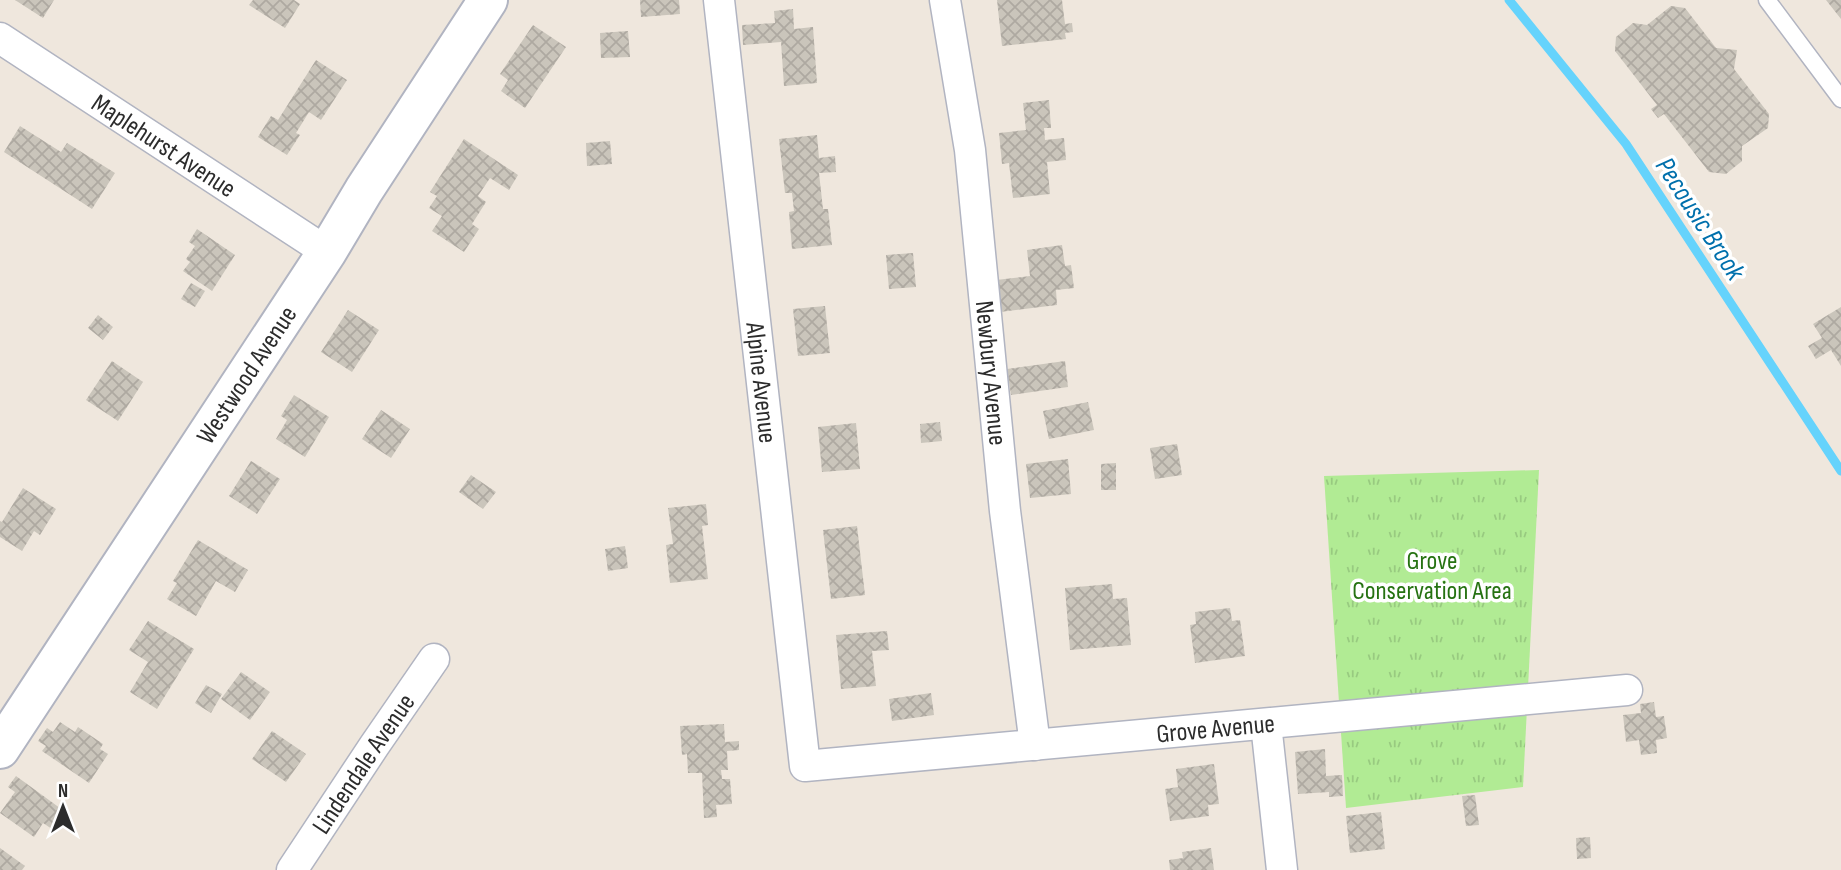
<svg xmlns="http://www.w3.org/2000/svg" width="1841" height="870" viewBox="0 0 1841 870" font-family="'Sofia Sans Condensed',sans-serif">
<style>
.grass{fill:url(#grass-tufts)}
.lines{fill:none;stroke-linecap:round;stroke-linejoin:round}
.stream{stroke:#65d3fc;stroke-width:9}
.building{fill:url(#building-cross-hatch)}
.lane-casing{stroke:#b1b4c1;stroke-width:19}
.street-casing{stroke:#b1b4c1;stroke-width:33}
.secondary-casing{stroke:#b1b4c1;stroke-width:42}
.lane{stroke:#fff;stroke-width:16}
.street{stroke:#fff;stroke-width:30}
.secondary{stroke:#fff;stroke-width:38}
.labels{text-anchor:middle;stroke-width:7;stroke-linejoin:round;paint-order:stroke}
.street-label{font-size:26px;fill:#2c2c2c;stroke:#fff}
.park-label{font-size:26px;fill:#267212;stroke:#fff}
.water-label{font-size:28px;font-style:italic;fill:#0070ac;stroke:#fff}
</style>
<defs>
<pattern id="grass-tufts" width="24" height="20" patternUnits="userSpaceOnUse" patternTransform="scale(1.75)"><rect width="24" height="20" fill="#b1eb94"/><path d="M3 7l-1-3M5 7V3M7 7l1-3M15 17l-1-3M17 17v-4M19 17l1-3" fill="none" stroke="#98ca80"/></pattern>
<pattern id="building-cross-hatch" width="8" height="8" patternUnits="userSpaceOnUse" patternTransform="scale(1.75)"><rect width="8" height="8" fill="#cac5bb"/><path d="M0 0l8 8M0 8l8-8" fill="none" stroke="#aea9a1"/></pattern>
</defs>
<rect width="100%" height="100%" fill="#efe7dd"/>
<!-- grass -->
<path class="grass" d="M1539,470L1523,787L1346,808L1324,476Z"/>
<g class="lines">
<!-- stream -->
<path class="stream" d="M1509,0L1626,144L1841,471"/>
</g>
<!-- building -->
<path class="building" d="M15,0H54L43,18Z
M253,0H294L300,4L285,28L249,5Z
M640,0H679L680,14L641,17Z
M997,0H1062L1065,24L1072,23L1073,32L1065,33L1066,39L1002,46Z
M1826,0H1841V19Z
M1671,6L1685,8L1716,48L1737,50L1734,69L1769,114L1768,128L1742,146V161L1726,174L1709,172L1664,114L1658,118L1651,109L1657,105L1615,51L1616,37L1633,23L1647,25Z
M793,9L794,29L813,27L817,83L784,86L781,42L743,45L742,25L775,23L774,11Z
M533,25L566,47L525,108L501,91L508,80L500,74Z
M628,31L630,57L601,58L600,33Z
M316,60L347,80L321,120L309,112L296,133L300,135L287,155L258,137L271,116L278,120Z
M1049,100L1051,128H1044L1045,140L1064,138L1066,160L1047,162L1050,194L1013,198L1009,163L1002,164L999,133L1026,130L1023,103Z
M20,126L61,152L67,143L115,173L92,209L4,152Z
M817,135L819,158L835,156L836,172L819,173L823,209H828L832,245L792,249L789,212L794,211L792,193H785L779,139Z
M464,139L518,175L509,190L490,178L478,196L486,202L472,224L479,229L464,252L432,231L442,216L429,208L437,196L430,192Z
M610,141L612,164L587,166L586,143Z
M197,229L235,255L212,291L183,271L190,262L186,259L195,246L189,242Z
M1062,245L1065,266L1071,265L1074,288L1056,290L1057,305L1000,312L996,280L1030,276L1027,250Z
M913,253L916,287L889,289L886,255Z
M191,283L205,291L195,307L181,299Z
M825,306L830,353L798,356L793,309Z
M1841,307V366L1831,350L1816,359L1808,346L1822,338L1813,324Z
M348,310L379,330L352,372L321,352Z
M98,315L113,327L103,340L88,328Z
M112,361L143,382L118,421L86,400Z
M1065,361L1068,387L1011,395L1007,369Z
M294,395L329,417L305,457L276,439L287,420L281,416Z
M1088,402L1094,430L1049,439L1043,411Z
M381,410L410,429L391,458L362,439Z
M940,422L942,441L921,443L920,424Z
M856,423L860,469L822,472L818,427Z
M1177,444L1182,475L1155,479L1150,448Z
M1068,459L1071,494L1030,498L1026,464Z
M251,461L280,479L257,514L229,496Z
M1116,463V490H1101V464Z
M471,475L496,492L483,509L459,492Z
M23,488L56,509L40,535L34,531L22,551L0,537V521L2,522Z
M706,504L708,525L702,526L708,579L670,583L666,545L673,544L668,508Z
M857,526L865,595L831,599L823,530Z
M198,540L248,570L235,592L216,581L196,616L167,599L177,583L173,581Z
M625,546L628,568L608,571L605,549Z
M1112,584L1113,599L1127,598L1131,645L1070,650L1065,588Z
M1230,608L1232,621L1240,620L1245,656L1195,663L1190,625L1196,624L1195,612Z
M148,621L194,649L157,709L130,692L148,662L129,650Z
M887,631L889,650L872,651L876,686L841,689L836,635Z
M241,672L270,692L250,720L221,699Z
M206,685L222,694L211,713L195,703Z
M931,693L934,715L892,721L889,699Z
M1654,702L1656,717L1664,716L1667,738L1656,740L1657,753L1641,755L1639,740L1626,742L1623,715L1641,713L1640,704Z
M60,722L75,732L78,727L103,744L100,749L108,754L89,783L42,751L46,746L38,741L47,728L53,732Z
M724,724L725,742L739,741V750L727,751L728,770H721L722,779H730L732,804L716,805L717,817L704,818L702,773H688L687,754L682,755L680,726Z
M272,731L306,754L286,782L252,759Z
M1325,749L1326,776L1342,775L1343,796L1329,797V792L1298,794L1295,752Z
M1214,764L1219,804L1208,805L1209,816L1170,821L1165,789L1178,787L1176,769Z
M16,776L64,811L52,829L43,823L34,837L0,813L15,792L8,787Z
M1475,795L1479,825L1466,826L1462,796Z
M1381,812L1385,849L1350,853L1346,816Z
M1590,837L1591,858L1577,859L1576,838Z
M0,848L25,866L22,870H0Z
M1211,848L1214,870H1170L1169,860L1183,858L1182,852Z"/>
<g class="lines">
<defs>
<path id="lane" d="M1767,0L1841,99"/>
<g id="street">
<path id="s1" d="M719,0L805,766L1627,690"/>
<path id="s2" d="M945,0L970,150L1005,511L1035,745"/>
<path id="s3" d="M0,38L327,252"/>
<path d="M1266,724L1282,870"/>
<path id="s4" d="M292,870L374,746L434,659"/>
</g>
<g id="secondary">
<path id="s5" d="M0,749L327,252L364,190L488,0"/>
</g>
</defs>
<!-- lane casing -->
<use href="#lane" class="lane-casing"/>
<!-- street casing -->
<use href="#street" class="street-casing"/>
<!-- secondary casing -->
<use href="#secondary" class="secondary-casing"/>
<!-- lane -->
<use href="#lane" class="lane"/>
<!-- street -->
<use href="#street" class="street"/>
<!-- secondary -->
<use href="#secondary" class="secondary"/>
</g>
<g class="labels">
<!-- street labels -->
<g class="street-label">
<text dy="9" stroke="none"><textPath href="#s3" startOffset="196">Maplehurst Avenue</textPath></text>
<text dy="9" stroke="none"><textPath href="#s2" startOffset="376">Newbury Avenue</textPath></text>
<text dy="9" stroke="none"><textPath href="#s5" startOffset="448">Westwood Avenue</textPath></text>
<text dy="9" stroke="none"><textPath href="#s1" startOffset="385">Alpine Avenue</textPath></text>
<text dy="9" stroke="none"><textPath href="#s1" startOffset="1183">Grove Avenue</textPath></text>
<text dy="9" stroke="none"><textPath href="#s4" startOffset="128">Lindendale Avenue</textPath></text>
</g>
<!-- park labels -->
<g class="park-label">
<text x="1432" y="569">Grove<tspan x="1432" dy="30">Conservation Area</tspan></text>
</g>
<!-- water labels -->
<g class="water-label">
<text transform="translate(1701 218) rotate(57)" y="10">Pecousic Brook</text>
</g>
</g>
<!-- north arrow -->
<g transform="translate(63 807)" stroke="#ffffff" stroke-width="5" paint-order="stroke">
<path d="M0-5L12 26L0 18L-12 26Z" fill="#2c2c2c"/>
<text y="-10" font-size="19" font-weight="bold" text-anchor="middle" fill="#2c2c2c">N</text>
</g>
</svg>
